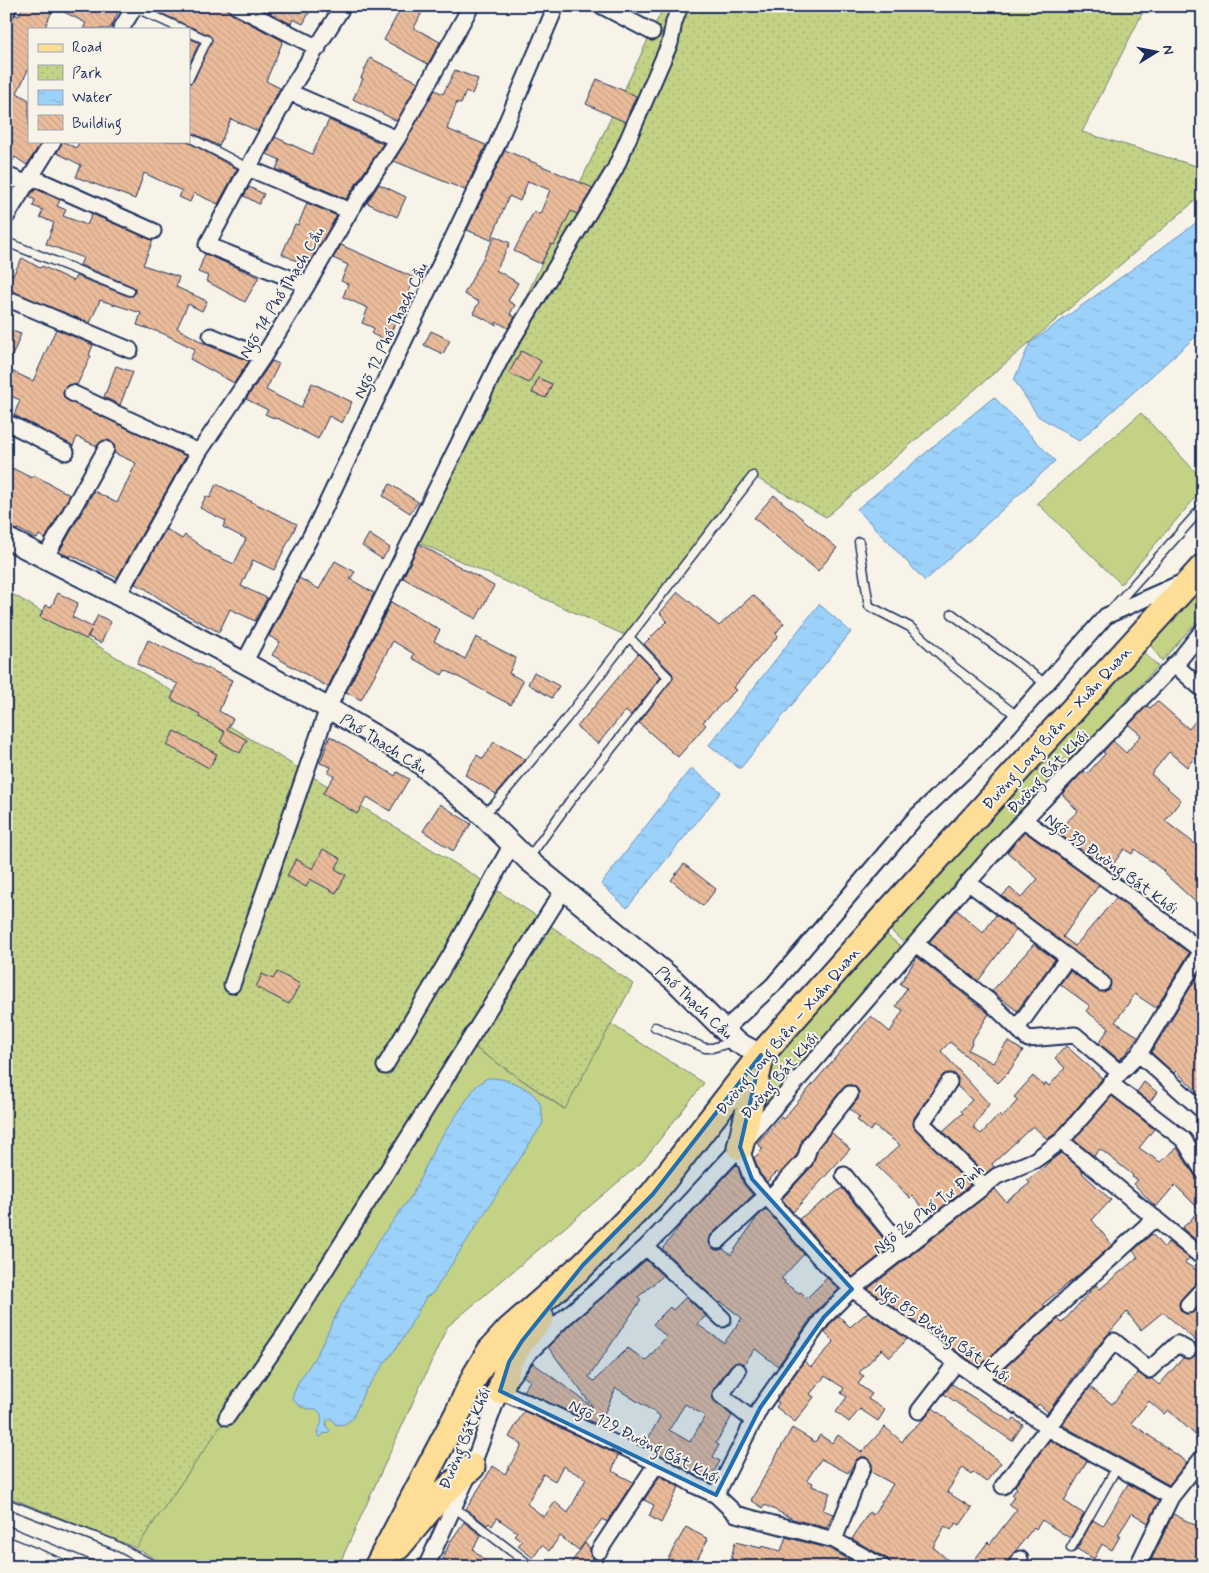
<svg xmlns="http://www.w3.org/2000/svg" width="1209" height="1573" viewBox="0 0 1209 1573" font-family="Mynerve,sans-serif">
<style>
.grass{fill:#c4d286;stroke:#708072}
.park{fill:url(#park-dots);stroke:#708072}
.water{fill:url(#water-ripples);stroke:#6890bc}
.building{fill:url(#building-back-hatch);stroke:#1b2f5e;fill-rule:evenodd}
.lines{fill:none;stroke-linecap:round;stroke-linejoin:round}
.service-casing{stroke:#1b2f5e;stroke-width:11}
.minor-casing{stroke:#1b2f5e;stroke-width:19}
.tertiary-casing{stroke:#1b2f5e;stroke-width:24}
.primary-casing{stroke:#1b2f5e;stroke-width:29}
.service{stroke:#f7f3e8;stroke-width:8}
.minor{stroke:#f7f3e8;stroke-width:15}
.tertiary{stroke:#f7f3e8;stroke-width:20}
.primary{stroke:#fedd96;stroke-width:25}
.marked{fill:#1f6fb2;fill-opacity:0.2;stroke:#1f6fb2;stroke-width:4;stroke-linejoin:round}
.labels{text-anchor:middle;stroke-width:4;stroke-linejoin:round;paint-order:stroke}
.street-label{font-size:16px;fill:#1b2f5e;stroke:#f7f3e8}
</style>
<defs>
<pattern id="park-dots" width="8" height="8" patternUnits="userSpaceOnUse" patternTransform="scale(1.25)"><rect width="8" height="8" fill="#c4d286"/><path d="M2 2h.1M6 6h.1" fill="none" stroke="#a8b576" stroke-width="1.8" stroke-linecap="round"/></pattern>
<pattern id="water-ripples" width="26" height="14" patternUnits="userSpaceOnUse" patternTransform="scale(1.25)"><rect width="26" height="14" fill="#9cd1fa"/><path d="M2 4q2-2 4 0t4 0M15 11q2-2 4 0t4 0" fill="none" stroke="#86b4d9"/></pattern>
<pattern id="building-back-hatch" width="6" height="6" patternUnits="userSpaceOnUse" patternTransform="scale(1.25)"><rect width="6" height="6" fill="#ebbc9b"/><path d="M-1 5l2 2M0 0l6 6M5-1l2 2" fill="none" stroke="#c9a288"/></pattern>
</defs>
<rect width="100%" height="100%" fill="#f7f3e8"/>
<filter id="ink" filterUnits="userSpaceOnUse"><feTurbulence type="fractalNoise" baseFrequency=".02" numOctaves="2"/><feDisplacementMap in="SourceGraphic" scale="10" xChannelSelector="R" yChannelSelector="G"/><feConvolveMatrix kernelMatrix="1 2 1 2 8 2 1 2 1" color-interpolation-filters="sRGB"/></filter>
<g filter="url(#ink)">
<!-- grass -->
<path class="grass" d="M1141,413L1203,480V489L1121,584L1037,503Z
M1203,585V614L1162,661L1147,640Z
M1140,649L1158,666L1067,764L907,946L886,926Z
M882,931L904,949L751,1131L766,1079L776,1056Z
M611,1024L704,1083L642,1162L447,1327L338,1567H169L136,1548L227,1417L468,1043L564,1109Z"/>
<!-- park -->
<path class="park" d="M664,6H1146L1082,132L1203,168V194L826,517L753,476L629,637L411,539Z
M6,593L16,596L469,872L541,919L633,984L565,1109L468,1043L227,1417L136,1548L6,1496Z"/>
<!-- water -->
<path class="water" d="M1203,218V330L1079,441L1038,416L1014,380L1030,343Z
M994,397L1055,461L925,581L857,509Z
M819,604L851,632L740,769L709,745Z
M691,768L721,792L627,908L601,884Z
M487,1078C505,1077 532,1087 540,1103C542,1109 542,1117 543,1123L433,1293L426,1297L404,1337L364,1392L353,1418L345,1424L336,1425L331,1418L327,1420L326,1426L330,1430L327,1434L324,1433L321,1437L318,1436L317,1430C322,1426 322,1420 321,1414L316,1409C304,1409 299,1408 292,1398L298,1383L317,1354L339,1309L379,1240L412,1195L436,1145L476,1086Z"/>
<!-- building -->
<path class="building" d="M23,6H121L110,29H83L86,23L54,7L44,29H29V68L17,93L29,100V141H42L27,165L15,157L10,166H6V21L12,20L15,14L19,16Z
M146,6H224L232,14L283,41L266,81L280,88L258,131L231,119L219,146L189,131V84L194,80L212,39L209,35L191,27H187L184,24Z
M266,6H301L310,11L303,24L293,19L291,24L264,10Z
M402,6H425L414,28L440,42L428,64L384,40Z
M189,38L199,43L189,65Z
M370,58L418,82L397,121L353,99L363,79L361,78Z
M455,70L478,79L472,94L466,91L461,104L457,102L447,129L486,145L465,190L394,161L435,90L443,94Z
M597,79L636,96L625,122L586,104Z
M329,120L383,144L346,199L276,169L280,160L267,154L275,137L312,154Z
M62,141L76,148L80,141H186L237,169L218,204L194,193L190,202L179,197L182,191L144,173L135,199L76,177L81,165L57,153Z
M505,150L593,188L577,214L571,211L554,245L551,244L541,264L514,251L534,211L540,214L550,190L528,181L520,201L509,196L491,240L467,230Z
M379,184L406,197L397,217L367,203Z
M249,187L264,194L259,204L244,196Z
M36,189L60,200L57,206L66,210L63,216L87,225L92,214L153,240L143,265L179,277L176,287L207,301L202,311L188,304L177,328L207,345L249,361L234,383L190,359L195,349L162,333L137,325L141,313L100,300L90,323L6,289V271L13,275L22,258L40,268L42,266L73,281L76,276L128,296H133L135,293V288L132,286L80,265L83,258L46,244L54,223L40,217L43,210L33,206L35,200L29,197Z
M307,203L337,216L307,266L282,254L295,224L298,225Z
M495,236L510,243L496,270L518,283L508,301L515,305L510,314L515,317L508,328L497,322L496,325L473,313L479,302L464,294Z
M341,245L415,278L387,341L372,334L374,328L362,323L368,308L343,297L348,284L341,281L348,265L333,258Z
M205,254L259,277L245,302L206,281L208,276L198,272Z
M6,329L21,334L7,369L33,381L56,329L93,345L89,355L91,356L77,385L71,384L64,389L63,394L65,399L186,456L117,578L71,555L70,557L59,552L94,491L117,503L136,463L114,453V445L110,441H102L97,446L77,437L73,446L14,415L20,400L6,394Z
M431,331L450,340L443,354L424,345Z
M521,351L541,361L529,383L509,373Z
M272,361L279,364L266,390L301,408L312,383L352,402L342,423L329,416L318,439L277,418L276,419L265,414L268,410L246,399Z
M116,366L133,372L120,405L104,397Z
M538,378L552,384L546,398L532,393Z
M12,468L32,478L34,475L70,495L45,539L39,535L37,539L18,529L17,530L6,525V478Z
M216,484L297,524L274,570L253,560L241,586L267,598L255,621L230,609L219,632L175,609L146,589L135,584L166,529L182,539L185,535L212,554L234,564L246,539L223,527L226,521L200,508L206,496L210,498Z
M390,484L418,502L410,513L383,496Z
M774,495L837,548L818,571L754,518Z
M369,534L390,548L382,559L362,546Z
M419,544L494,586L476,619L403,578Z
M335,561L355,572L350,579L374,593L328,687L272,655L280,642L269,636L299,578L319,589Z
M678,592L719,626L753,595L784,623L776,633L778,636L733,688L736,690L703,722L706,725L678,757L639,723L673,678L672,673L644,644L667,621L660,613Z
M58,593L78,603L72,617L92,627L98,615L111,622L101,643L88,637L91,630L86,639L40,617L45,605L51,607Z
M391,602L440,630L434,641L465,659L476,637L516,658L509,673L523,681L511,705L445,670L442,675L412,658L414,654L393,641L361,700L346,692Z
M148,640L232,680L219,711L233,719L227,729L247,740L240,753L220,742L225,732L199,717L200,714L171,699L178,684L137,664Z
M638,654L661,677L631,715L625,711L598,744L577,727Z
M534,672L559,686L552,698L528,684Z
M1157,701L1189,729L1203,712V746L1187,767L1169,752L1151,774L1181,800L1165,821L1203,850V865L1195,875L1203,882V909L1163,872L1164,871L1135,849L1132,854L1124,849L1109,870L1056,832L1078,811L1062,794L1084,771L1087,774L1105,754L1103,752L1113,741L1126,753L1141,735L1129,725L1147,706L1150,708Z
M174,731L217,754L209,768L167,745Z
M330,736L395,776L397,772L409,779L390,811L367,797L357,814L323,793L334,776L328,773L331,767L320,763Z
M494,742L525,759L496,794L465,775L477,755L483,759Z
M440,804L471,824L453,851L423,831Z
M1025,832L1099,885L1063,937L1075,946L1116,898L1189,953L1156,1008L1135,994L1115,1022L1138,1036L1127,1052L1119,1060L1099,1043L1109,1028L1086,1011L1090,1006L1060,984L1070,971L1096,990L1101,992L1110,988V979L1002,896L1010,888L1021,898L1038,879L1007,852Z
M323,849L341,859L335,869L346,875L336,893L310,879L306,887L287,876L296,859L313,869Z
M684,864L716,889L703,906L671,880Z
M957,910L983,933L996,915L1016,930L978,981L929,942Z
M1034,944L1055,959L1017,1011L992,991Z
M917,957L989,1014L971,1042L972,1043L968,1050L993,1063L1008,1041L1023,1051L1008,1073L998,1083L950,1042L941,1051L989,1104L973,1128L981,1134L999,1115L1002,1118L1018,1100L1014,1097L1033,1076L1044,1086L1046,1083L1049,1086L1065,1068L1055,1058L1066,1046L1102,1078L1101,1080L1055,1134L1047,1139L1033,1126L992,1164L994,1167L985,1174L943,1131L963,1113L961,1111L972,1100L957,1086L958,1078L955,1074L949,1073L944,1074L914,1118L913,1126L970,1185L931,1216L912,1196L910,1198L877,1166L900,1145L874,1126L870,1131L857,1120L860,1118L850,1109L858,1099L859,1091L852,1085H847L843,1088L803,1138L797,1155L779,1174L777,1172L767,1182L760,1174L754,1158L763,1149L757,1143L781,1117L783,1119L871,1016L890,1032L903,1010L896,1006L907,988L900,984Z
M1203,967V1097L1176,1071L1174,1073L1151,1052L1173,1018H1172Z
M277,972L300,984L289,1004L256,987L262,974L273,979Z
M1144,1082L1157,1092L1150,1102L1137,1092Z
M1112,1096L1154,1129L1139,1148L1160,1162L1177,1148L1195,1176L1203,1184V1239L1200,1243L1182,1228L1190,1221L1199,1209L1175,1185L1156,1207L1134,1184L1138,1180L1132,1177L1133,1175L1100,1149L1094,1156L1074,1140Z
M831,1132L850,1149L793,1212L782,1199L812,1166L818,1148Z
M1061,1153L1083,1171L1082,1173L1111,1200L1092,1220L1112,1245L1075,1278L1043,1304L1045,1306L979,1367L868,1289L995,1189L1006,1202L1030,1183L1027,1180L1040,1171L1049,1162Z
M737,1164L743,1183L753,1195L711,1235L709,1243L711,1247L716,1250L723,1249L731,1255L757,1217L766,1209L804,1254L781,1279L785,1281L784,1283L799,1293L801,1292L807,1298L827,1278L839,1289L816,1311L778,1366L755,1349L744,1364L738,1362L731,1365L713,1390L712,1394L713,1399L732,1416L716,1443L719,1445L713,1457L720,1461L709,1481L644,1446L660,1417L659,1415L616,1388L599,1425L523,1391L530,1381L523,1376L533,1363L593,1407L548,1347L570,1325L646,1260L663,1276L638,1297L641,1300L589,1377L594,1381L628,1348L646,1361L666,1337L653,1324L670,1307L673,1310L686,1297L706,1316L697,1324L724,1343L742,1318L721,1302L719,1303L662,1249L682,1223ZM685,1404L705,1416L690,1442L669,1430Z
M842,1188L890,1247L853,1277L826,1251L799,1219Z
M1152,1234L1164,1248L1168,1242L1189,1258L1185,1263L1203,1274V1280L1196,1283L1181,1299L1179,1303L1181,1311L1186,1314L1194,1312L1203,1303V1442L1168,1410L1164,1414L1149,1401L1131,1423L1187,1462L1169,1485L1062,1425L1090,1387L1112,1404L1138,1373L1147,1379H1152L1159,1385L1183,1358L1189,1359L1196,1355L1197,1349L1195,1344L1197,1342L1163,1312L1141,1330L1127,1312L1086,1360L1048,1412L1039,1404L1036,1407L994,1378L1058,1319L1062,1323L1096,1285L1100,1289L1138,1257L1133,1251Z
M868,1312L907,1339L890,1357L882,1349L859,1373L864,1376L858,1384L872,1394L868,1399L885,1410L878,1421L860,1409L849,1422L836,1412L847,1397L841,1393L844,1388L825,1376L810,1394L814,1397L795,1422L776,1407L779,1403L776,1401L804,1361L811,1367L834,1342L825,1333L831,1323L839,1316L850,1327Z
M952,1384L1012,1422L1014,1419L1023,1425L1012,1441L944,1394Z
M933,1408L1001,1463L986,1482L973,1472L971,1474L963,1467L947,1492L972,1508L960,1525L956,1523L951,1530L945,1526L933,1547L956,1567H892L888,1559L852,1539L869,1512L873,1515L893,1484L871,1472L872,1464L866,1457H861L857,1459L848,1473L821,1459L807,1480L813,1483L812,1486L830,1493L823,1510L833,1514L827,1528L793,1519L765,1505L763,1508L751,1500L792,1428L815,1442L820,1435L832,1443L838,1435L862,1452L885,1427L902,1442L908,1433L926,1417Z
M524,1411L618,1455L612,1471L633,1482L607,1522L602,1519L579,1550L560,1536L549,1551L542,1545L533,1558L518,1546L522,1541L514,1535L517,1532L497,1518L492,1526L489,1523L487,1525L466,1509L493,1466L505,1474L522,1445L509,1437ZM563,1466L586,1479L568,1513L555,1502L544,1517L527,1504L543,1474L555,1481Z
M1050,1440L1087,1461L1064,1501L1084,1514L1070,1538L1042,1520L1036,1529L1034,1527L1003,1567H996L989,1561L984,1567H969L988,1542L990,1544L1017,1509L1009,1504L1014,1497L1012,1495L1017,1488L1015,1486Z
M660,1476L679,1487L661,1523L649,1516L654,1505L644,1500Z
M1128,1484L1159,1501L1148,1523L1132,1513L1118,1535L1120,1536L1112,1550L1102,1544L1094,1559L1077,1549L1093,1520L1103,1526Z
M1173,1514L1203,1529V1536L1196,1549L1203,1554V1567H1148Z
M464,1522L481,1535L473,1549L491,1567H456L443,1558L450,1542Z
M686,1527L708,1539L693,1567H663Z
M786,1537L830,1549L850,1560L847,1567H756L757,1565L731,1559L735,1542L761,1548L762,1546L781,1551Z
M585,1543L590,1548V1555L593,1559L599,1560L604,1559L611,1567H568Z"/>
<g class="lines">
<defs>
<path id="service" d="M134,7L182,29
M189,32L207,40L189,78
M189,137L248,168
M6,242L130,291
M859,542L869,606L910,627L954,667L1017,716
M1113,608L1203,507
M952,614L1046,684
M483,814L495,804L566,719L753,476
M528,859L570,801L668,677L629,637
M655,1027L705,1048H712L733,1042
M6,1503L113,1544L157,1567
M454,1507L532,1567
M6,1530L95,1567
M1071,1548L1117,1467"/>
<path id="minor" d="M236,6L318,48
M343,6L289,92L397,139
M602,6L652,32
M6,12L9,6
M121,29L135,6
M289,92L207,245L307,285
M248,168L350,211
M6,175L28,184
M32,177L153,231
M6,217L53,141
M6,298L130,350
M211,336L263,357
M72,393L199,452
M6,422L66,452
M45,558L106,449
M118,595L199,452L263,357L307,285L350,211L397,139L471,6
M244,663L317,524L497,145L556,6
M1174,664L1203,690
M1024,820L1142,905L1203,952
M969,883L1102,983
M916,944L989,1001L1028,1039L1075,1035L1120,1073
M232,985L328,708L501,358L615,169L670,43L674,22L680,6
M1017,1028L1068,957
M724,1030L773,985L916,817L991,746L1106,616L1183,582
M1139,1054L1203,1111
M385,1066L453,951L512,844
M949,1082L922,1123L984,1186
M1110,1083L1184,1140L1203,1171
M1061,1141L1203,1258
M740,1147L752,1179L819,1257L852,1289L1058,1434L1171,1497
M844,1175L904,1249
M769,1199L805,1160L810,1144L850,1094
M718,1241L766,1196
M646,1247L723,1319
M1188,1305L1203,1289
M738,1371L721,1395L754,1421
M979,1379L1155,1218
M500,1391L544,1410L657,1463L696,1486L716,1495L736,1514L834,1540L883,1567
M919,1411L956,1363
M227,1417L287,1331L564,889
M1003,1486L1114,1341L1149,1370L1177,1344L1188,1350
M716,1495L760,1408L824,1317L852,1289L997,1176L1035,1160L1061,1141L1120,1073L1139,1054L1203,949
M834,1540L863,1466
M599,1551L657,1463
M426,1567L472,1467L500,1391L529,1353L564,1318L607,1282L646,1247L673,1219L740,1147L1010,834L1180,659L1203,630
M1015,1567L1020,1559
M1137,1567L1171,1497L1203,1457"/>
<path id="tertiary" d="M6,538L118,595L328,708L416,760L482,815L528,860L675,981L735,1041L761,1055"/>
<path id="primary" d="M740,1147L760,1062
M500,1391L509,1362L522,1341L541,1318
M398,1547L443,1493L472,1467
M377,1567L458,1413L475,1376L490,1351L509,1330L583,1265L653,1194L761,1055L880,921L1203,567"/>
</defs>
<!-- service casing -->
<use href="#service" class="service-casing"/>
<!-- minor casing -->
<use href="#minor" class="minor-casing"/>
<!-- tertiary casing -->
<use href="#tertiary" class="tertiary-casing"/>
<!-- primary casing -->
<use href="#primary" class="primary-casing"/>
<!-- service -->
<use href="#service" class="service"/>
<!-- minor -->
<use href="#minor" class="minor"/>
<!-- tertiary -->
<use href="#tertiary" class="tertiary"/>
<!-- primary -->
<use href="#primary" class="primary"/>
</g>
</g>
<!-- marked area -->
<path class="marked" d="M761,1055L740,1147L752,1179L852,1289L824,1317L760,1408L716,1495L500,1391L509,1362L522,1341L583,1265L653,1194Z"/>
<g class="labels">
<!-- street labels -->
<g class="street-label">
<text transform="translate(281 292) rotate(-59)" y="6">Ngõ 14 Phố Thạch Cầu</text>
<text transform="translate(390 330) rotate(-64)" y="6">Ngõ 12 Phố Thạch Cầu</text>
<text transform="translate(1056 727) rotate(-48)" y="6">Đường Long Biên – Xuân Quan</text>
<text transform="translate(384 743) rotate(32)" y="6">Phố Thạch Cầu</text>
<text transform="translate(1047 771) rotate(-46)" y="6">Đường Bát Khối</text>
<text transform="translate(1112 863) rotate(36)" y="6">Ngõ 39 Đường Bát Khối</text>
<text transform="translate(695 1002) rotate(43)" y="6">Phố Thạch Cầu</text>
<text transform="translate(787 1030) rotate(-50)" y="6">Đường Long Biên – Xuân Quan</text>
<text transform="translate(779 1075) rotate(-49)" y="6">Đường Bát Khối</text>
<text transform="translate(928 1208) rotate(-38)" y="6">Ngõ 26 Phố Tư Đình</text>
<text transform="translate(943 1332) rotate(35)" y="6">Ngõ 85 Đường Bát Khối</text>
<text transform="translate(464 1438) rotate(-67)" y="6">Đường Bát Khối</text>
<text transform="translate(645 1441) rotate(27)" y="6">Ngõ 129 Đường Bát Khối</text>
</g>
</g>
<!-- margin -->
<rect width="1209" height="1573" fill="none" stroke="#f7f3e8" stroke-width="25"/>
<rect x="12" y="12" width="1184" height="1548" fill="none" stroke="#1b2f5e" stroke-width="2" filter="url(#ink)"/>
<!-- legend -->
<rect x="28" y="28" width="162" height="115" fill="#f7f3e8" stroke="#9fa5b1"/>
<rect x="38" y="44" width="25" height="8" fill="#fedd96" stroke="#9fa5b1"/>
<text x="72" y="52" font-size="15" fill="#1b2f5e">Road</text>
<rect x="38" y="65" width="25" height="15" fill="url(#park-dots)" stroke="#9fa5b1"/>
<text x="72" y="78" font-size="15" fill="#1b2f5e">Park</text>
<rect x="38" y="90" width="25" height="15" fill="url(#water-ripples)" stroke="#9fa5b1"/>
<text x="72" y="102" font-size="15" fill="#1b2f5e">Water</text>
<rect x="38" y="115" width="25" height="15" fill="url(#building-back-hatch)" stroke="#9fa5b1"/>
<text x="72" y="128" font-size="15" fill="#1b2f5e">Building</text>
<!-- north arrow -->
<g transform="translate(1156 52) rotate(80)" stroke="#f7f3e8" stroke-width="4" paint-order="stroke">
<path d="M0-4L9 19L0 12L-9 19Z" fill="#1b2f5e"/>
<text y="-8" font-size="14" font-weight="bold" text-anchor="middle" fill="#1b2f5e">N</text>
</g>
</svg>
